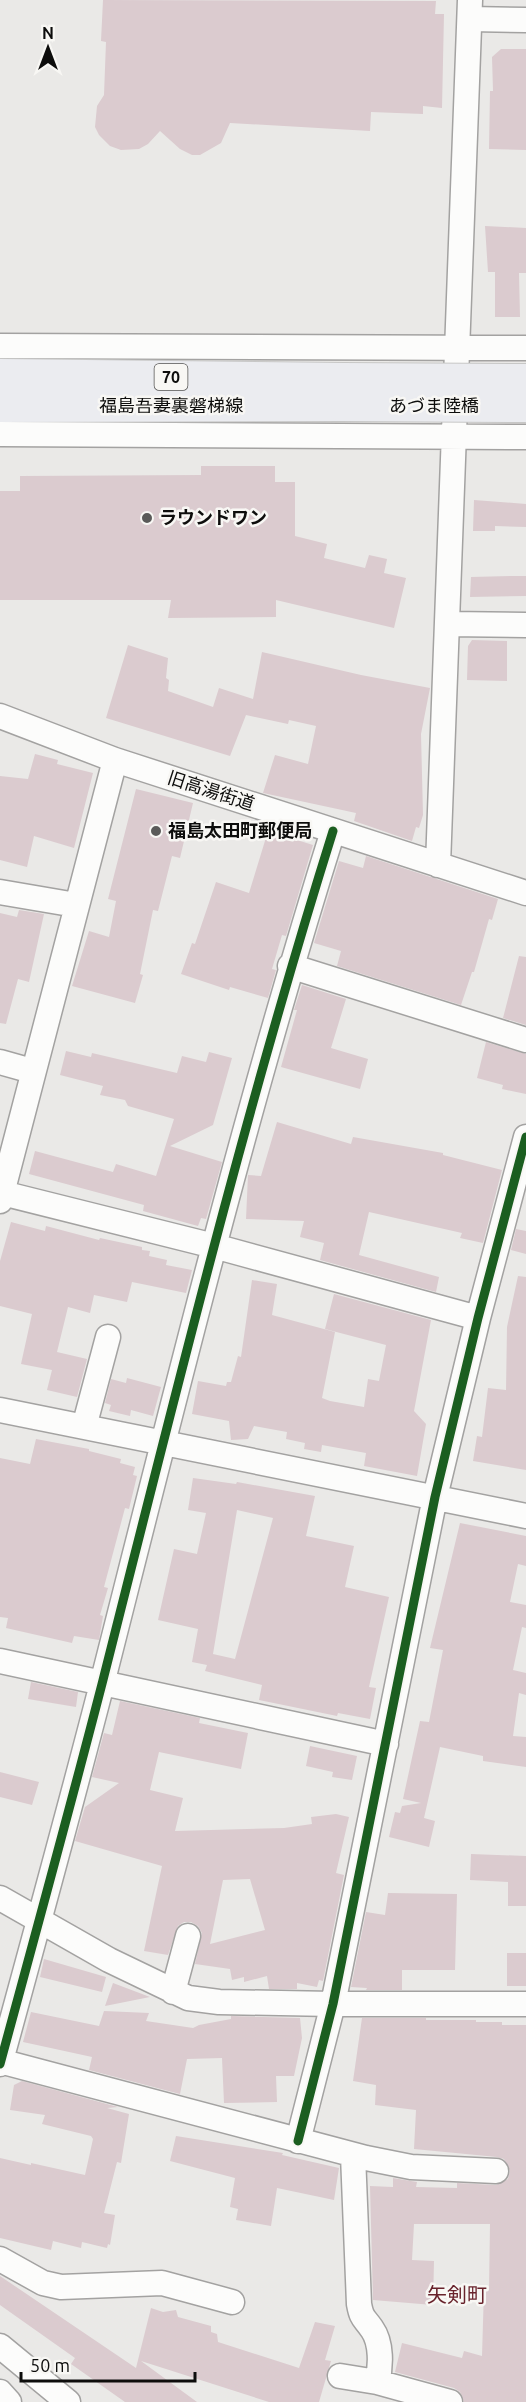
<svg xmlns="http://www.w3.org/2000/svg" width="526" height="2402" viewBox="0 0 526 2402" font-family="Ubuntu,'Noto Sans JP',sans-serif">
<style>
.building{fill:#dbcbcf;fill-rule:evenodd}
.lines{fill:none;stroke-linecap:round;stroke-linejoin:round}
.minor-casing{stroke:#a3a2a1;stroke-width:27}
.major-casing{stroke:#c7c7c6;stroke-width:34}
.minor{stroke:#fcfcfb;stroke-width:24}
.major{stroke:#ebecf0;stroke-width:32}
.major-bridge-casing{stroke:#c7c7c6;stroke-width:34;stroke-linecap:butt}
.major-bridge{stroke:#ebecf0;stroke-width:32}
.cycleway-casing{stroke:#f8f7f4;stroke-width:13}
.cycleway{stroke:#1b5e20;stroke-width:9}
.poi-dot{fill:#5a5a59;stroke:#f8f7f4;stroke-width:2}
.labels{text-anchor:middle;stroke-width:5;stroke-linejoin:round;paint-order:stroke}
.shield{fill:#f8f7f4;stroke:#545352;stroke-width:1.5}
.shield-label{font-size:16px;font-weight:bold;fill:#0d0d0c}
.street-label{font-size:18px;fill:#0d0d0c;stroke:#f8f7f4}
.poi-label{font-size:18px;font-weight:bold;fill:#0d0d0c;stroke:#f8f7f4;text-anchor:start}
.neighbourhood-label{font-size:20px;fill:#68232c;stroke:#f8f7f4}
</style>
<rect width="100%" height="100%" fill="#eae9e7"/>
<!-- building -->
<path class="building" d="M103,0L436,1L435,14H444L442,108L423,106V114L371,112L370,131L230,123L221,143L200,155H192L180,149L160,131L148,144L139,149L121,150L110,146L99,135L95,127L97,106L104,95L106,42L101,41Z
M501,49H526V150L489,149L490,91H493L492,57Z
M485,226L526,228V273H519L520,317H495V272H488Z
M201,466H275V482H295V536L327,544L324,558L365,568L369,555L387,559L384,573L406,578L394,628L276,600V617L168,618L171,600H0V491H20V476L201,475Z
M474,500L526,504V527L495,526V531H473Z
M513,576H526V596L470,597L471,577Z
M472,640L507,641V681L467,680L468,646Z
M128,645L168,658L166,678L169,680L168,691L213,707L219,688L253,699L262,652L361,675L430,688L421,734L423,815L419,828L416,827L412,841L354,821L356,813L263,793L275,755L308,764L316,726L289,720L288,724L246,715L230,756L106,718Z
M35,754L58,760L57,764L93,773L74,848L34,836L27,867L0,860V776L28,779Z
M136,789L193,803L180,858L172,856L158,911L153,910L140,974L143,975L135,1003L72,986L89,931L109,937L116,901L108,899Z
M268,831L313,845L286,936L282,935L272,969L276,970L268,998L230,987L229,990L181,974L192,943L195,944L216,882L249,893Z
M366,856L498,899L492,920L489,919L474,972H472L461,1005L337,966L341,951L314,943L339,861L363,868Z
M19,910L44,914L29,982L18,979L6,1024L0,1023V913L17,917Z
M519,956L526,957V1025L503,1018Z
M302,985L346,999L331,1048L368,1059L360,1089L281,1067L297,1010H294Z
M486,1042L526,1054V1094L502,1089L503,1085L477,1078Z
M66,1051L91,1057L92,1053L177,1073L182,1056L206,1062L209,1052L232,1058L213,1125L170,1146L222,1162L206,1219L201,1218L198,1226L143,1211L144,1205L29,1174L35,1151L113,1172L116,1164L156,1176L174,1119L128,1106L125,1100L100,1095L103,1086L60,1075Z
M277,1122L351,1144L353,1137L443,1153V1155L502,1170L483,1243L460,1238L462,1233L369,1212L359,1255L439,1277L436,1292L320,1260L324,1243L300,1237L304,1221L246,1219L248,1175L261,1176Z
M11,1222L45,1231L46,1226L99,1240L100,1238L142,1247V1250L150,1251L149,1256L167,1260L166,1265L192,1270L186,1293L132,1282L127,1302L94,1295L90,1313L68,1307L57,1352L87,1359L77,1397L47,1390L52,1370L21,1364L32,1314L0,1306V1261Z
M516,1229L526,1231V1254L511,1250Z
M518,1276L526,1277V1470L473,1461L477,1436L482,1437L488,1388L506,1390L507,1327Z
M252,1280L277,1284L272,1315L335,1332L322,1398L330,1401L364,1407L368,1379L379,1381L386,1345L325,1329L334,1294L431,1320L414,1411L426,1424L417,1476L364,1466L366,1453L322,1445L321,1452L304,1449L305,1443L286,1439L287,1432L254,1426L248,1439L231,1440L229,1421L192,1414L198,1381L226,1386L227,1382H231L238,1356L241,1357Z
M127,1378L161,1387L153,1416L131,1410L130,1416L109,1411L111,1405L105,1403L111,1379L126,1383Z
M36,1439L89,1449V1451L121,1459L120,1463L135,1467L133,1475L137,1476L129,1509L125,1508L104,1587L108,1588L100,1615L103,1616L99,1640L74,1636L72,1643L6,1628L8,1618L0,1617V1458L30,1464Z
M193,1478L236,1484L237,1482L315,1496L306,1536L354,1546L345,1587L389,1597L369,1687L376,1688L370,1719L338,1713L337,1716L259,1700L262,1685L205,1671L207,1665L192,1662L198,1629L158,1620L174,1549L197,1554L206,1513L188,1510ZM237,1510L273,1518L235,1659L213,1654Z
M460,1523L526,1536V1566L518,1564L510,1602L526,1605V1628L522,1627L513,1670L526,1673V1695L519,1693L513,1736L526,1737V1767L483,1761V1756L440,1747L424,1818L435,1821L429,1847L389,1837L395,1812L400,1813L402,1806L421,1803L403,1799L420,1721L429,1722L443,1650L430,1648Z
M31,1682L78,1692L76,1707L28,1699Z
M120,1701L200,1718L199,1723L248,1733L241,1769L159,1752L150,1790L183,1798L175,1831L284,1828L312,1824L311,1817L336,1814L349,1817L336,1873L344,1875L323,1981L319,1980L317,1987L297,1983V1989H269L267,1976L244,1982V1977L232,1980L230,1969L195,1964L202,1933L198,1926L191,1922H184L178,1926L168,1955L144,1951L162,1866L75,1841L85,1807L119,1783L92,1777L104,1733L112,1735ZM250,1879L265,1930L210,1944L223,1880Z
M310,1746L357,1756L352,1780L332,1777L333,1772L306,1766Z
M0,1772L39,1782L32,1805L0,1797Z
M471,1854L526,1856V1906H508V1882L470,1880Z
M388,1893L457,1894L455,1970H402V1990H366L367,1988L351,1987L366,1912L385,1915Z
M507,1953H526V1986H507Z
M44,1959L106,1977L102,1992L40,1977Z
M113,1983L150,1997L105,2006Z
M104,2011L149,2013L146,2021L193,2028L199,2025L231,2019V2016L300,2018L302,2038L294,2076H276L277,2102L224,2103L222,2058L187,2059L180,2094L89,2070L92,2057L23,2042L31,2012L99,2026Z
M362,2018H426V2020H476V2022H502V2025H526V2402H464L460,2392L454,2388L395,2372L402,2343L462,2358L464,2351L482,2356L484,2289L489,2290L490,2224H414L412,2260L434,2261L433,2305L373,2300L370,2186L393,2187V2178L417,2182L416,2187L457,2188V2183L496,2185L508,2179L510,2171L504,2159L497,2157L414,2149L416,2110L375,2105L376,2085L353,2081Z
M22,2081L118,2107L107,2108L129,2114L121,2163L117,2162L104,2213L115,2215L110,2245L108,2244L107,2248L82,2242L81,2248L53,2241L51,2250L0,2238V2158L31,2165V2163L85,2175L93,2139L91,2136L42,2124L45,2115L10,2110L14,2085Z
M176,2136L283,2153L282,2155L339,2168L334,2200L277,2188L271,2226L236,2220L238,2209L230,2207L235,2178L170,2161Z
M0,2276L136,2368L151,2308L163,2312L176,2310L178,2317L211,2326V2332L217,2334L218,2342L299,2368L315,2322L335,2326L325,2360L331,2361L319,2402H269L141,2361L197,2402H125L71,2364L75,2358L0,2305Z"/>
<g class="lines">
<defs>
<path id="minor" d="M470,19L526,20
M0,346L526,348
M0,434L526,437
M448,624L526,625
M0,716L115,760L526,893
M438,865L470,0
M0,892L76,905
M290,966L526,1040
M0,1062L32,1071
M2,1193L214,1246L478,1318
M0,1201L115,760
M0,1410L526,1516
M84,1427L108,1337
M0,1661L386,1744
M0,1898L109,1960L188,1998L219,2002L333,2004H526
M173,1992L188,1936
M0,2061L366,2158L411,2167L496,2171
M0,2064C35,1936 70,1808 103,1680C175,1396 245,1111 333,831
M298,2141L333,2004L435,1497L478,1318L526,1137
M353,2155L359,2304C362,2320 364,2317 372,2329C382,2343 381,2367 377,2382
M0,2259L43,2283L61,2287L162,2283L232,2302
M0,2346L68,2402
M340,2376L377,2382L450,2402
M0,2392L9,2402"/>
<path id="major" d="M0,375L343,379
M0,406L342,405"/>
</defs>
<!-- minor casing -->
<use href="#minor" class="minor-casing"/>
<!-- major casing -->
<use href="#major" class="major-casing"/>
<!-- minor -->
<use href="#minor" class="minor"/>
<!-- major -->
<use href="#major" class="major"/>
<defs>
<path id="major-bridge" d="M343,379L526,380
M342,405L526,406"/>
</defs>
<!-- major-bridge casing -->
<use href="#major-bridge" class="major-bridge-casing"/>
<!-- major-bridge -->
<use href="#major-bridge" class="major-bridge"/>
<defs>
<path id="cycleway" d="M0,2064C35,1936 70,1808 103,1680C175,1396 245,1111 333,831
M298,2141L333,2004L435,1497L478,1318L526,1137"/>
</defs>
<!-- cycleway casing -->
<use href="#cycleway" class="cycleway-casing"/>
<!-- cycleway -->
<use href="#cycleway" class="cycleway"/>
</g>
<!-- markers -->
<g class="poi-dot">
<circle cx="147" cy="518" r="6"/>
<circle cx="156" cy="831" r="6"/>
</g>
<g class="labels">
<!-- shield labels -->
<rect class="shield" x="154.5" y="364" width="33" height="26" rx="4.5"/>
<g class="shield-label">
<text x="171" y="383">70</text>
</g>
<!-- street labels -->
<g class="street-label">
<text x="171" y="412">福島吾妻裏磐梯線</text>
<text x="434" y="412">あづま陸橋</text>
<text transform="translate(211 791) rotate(18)" y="6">旧高湯街道</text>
</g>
<!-- poi labels -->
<g class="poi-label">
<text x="159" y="524">ラウンドワン</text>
<text x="168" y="837">福島太田町郵便局</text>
</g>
<!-- neighbourhood labels -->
<g class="neighbourhood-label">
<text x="457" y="2302">矢剣町</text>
</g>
</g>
<!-- north arrow -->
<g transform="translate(48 48)" stroke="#f8f7f4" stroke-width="4.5" paint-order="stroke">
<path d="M0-4.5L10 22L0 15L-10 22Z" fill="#0d0d0c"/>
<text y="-9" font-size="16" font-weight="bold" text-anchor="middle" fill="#0d0d0c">N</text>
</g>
<!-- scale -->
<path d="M21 2372v9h174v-9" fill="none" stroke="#0d0d0c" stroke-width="3"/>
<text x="30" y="2372" font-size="18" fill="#0d0d0c" stroke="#f8f7f4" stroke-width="4.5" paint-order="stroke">50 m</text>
</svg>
